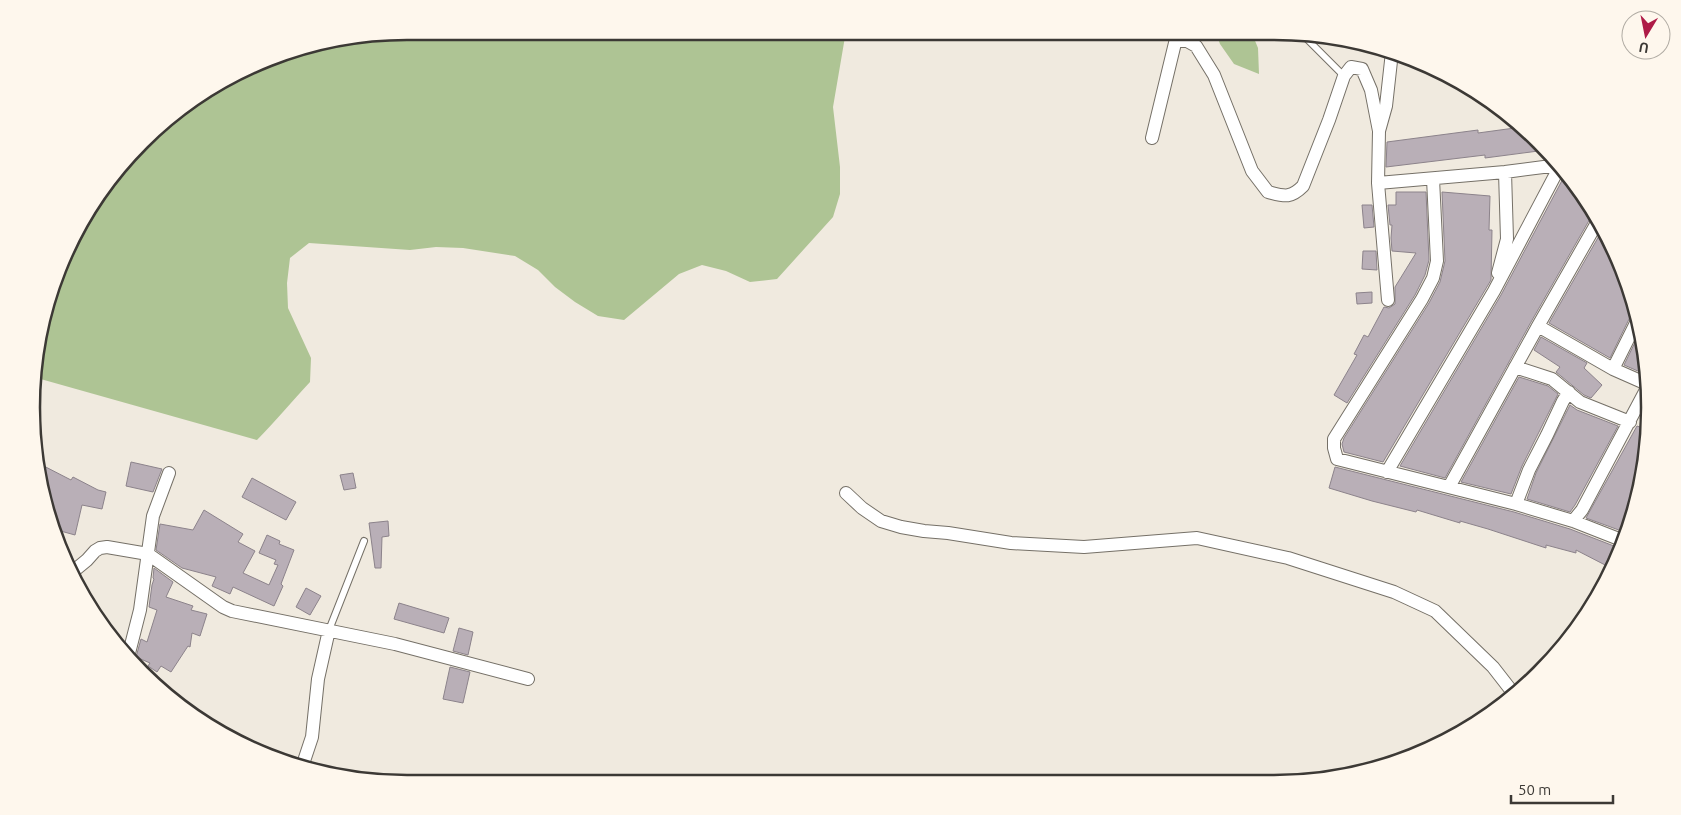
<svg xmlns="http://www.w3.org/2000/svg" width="1681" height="815" viewBox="0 0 1681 815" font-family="Ubuntu,sans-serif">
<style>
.forest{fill:#aec494}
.building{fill:#b9afb7;stroke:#8c838b}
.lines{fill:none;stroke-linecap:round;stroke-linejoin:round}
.service-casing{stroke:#757067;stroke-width:8}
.minor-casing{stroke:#757067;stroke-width:14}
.service{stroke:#fff;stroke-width:6}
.minor{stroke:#fff;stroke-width:12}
.rim{fill:none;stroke:#3c3935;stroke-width:2.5}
</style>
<rect width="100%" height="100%" fill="#f0eadf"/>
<!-- forest -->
<path class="forest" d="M408,31H846L833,107L840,167V194L833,217L777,279L750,282L726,271L702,265L679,274L624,320L598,316L575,302L555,287L538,270L515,256L463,248L436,247L410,250L309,243L290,258L287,283L288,308L311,358L310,382C292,401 276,421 257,440L37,378L39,334L60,264L95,199L178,109L286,51Z
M1215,31H1251L1258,48L1259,74L1234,64L1220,44Z"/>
<!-- building -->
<path class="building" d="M1522,127L1540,142L1546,150L1485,158V155L1386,167L1387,142L1478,130V133Z
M1566,173L1586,199L1595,214L1591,217L1531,322L1445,478L1400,466L1501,295Z
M1396,192H1426L1429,260L1425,275L1415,295L1347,403L1334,395L1357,355L1354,354L1364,335L1368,337L1384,307L1389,308L1395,304V287L1416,253L1392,251L1391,238L1392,225H1390L1388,205H1396Z
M1442,192L1490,196L1489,230H1492L1491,280L1383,462L1344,452L1342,444L1344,438L1429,303L1440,282L1445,261Z
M1362,205H1372L1374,227L1364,228Z
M1603,229L1621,264L1636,311L1631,315L1610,358L1549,323Z
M1363,251H1376L1377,270L1362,269Z
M1372,292V303L1357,304L1356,293Z
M1641,330L1643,334L1647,375L1624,365Z
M1541,337L1587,363L1584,368L1602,385L1591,398L1584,395L1556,372L1560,367L1534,350Z
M1519,377L1548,386L1558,394L1522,466L1511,494L1461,482Z
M1649,401L1650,408L1648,426L1640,419Z
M1570,405L1577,410L1618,426L1575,505L1570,512L1527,499L1536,473Z
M1637,426L1648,430L1642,481L1627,533L1586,518Z
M36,462L71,480L73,477L98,490L106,492L102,509L82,505L75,535L57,530Z
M131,462L162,469L153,492L126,486Z
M1335,467L1514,512L1570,529L1619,548L1609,567L1576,550V553L1546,545V548L1488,529L1460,521V523L1417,510L1416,512L1372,501L1329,488Z
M353,473L356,488L344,490L340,475Z
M252,478L296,502L286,520L242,497Z
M204,510L243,534L238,542L255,551L243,573L269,585L278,565L274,564L276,560L259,553L267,535L280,541L279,544L294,550L281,584L283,586L274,606L233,587L230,594L212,586L216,577L182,568L156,550L160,524L193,530Z
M388,521L389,536L382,537L381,568H375L369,523Z
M154,568L173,582L166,597L193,606L191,610L207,614L200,636L192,633L190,647L188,646L171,672L161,666L157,672L148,666L150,663L136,657L141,639L147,642L157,610L149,607L152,585L154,579L153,578Z
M306,588L321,596L310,615L296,607Z
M399,603L449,618L444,633L394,619Z
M459,628L473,632L468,655L453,651Z
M450,667L470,672L463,703L443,699Z"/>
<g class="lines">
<defs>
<path id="service" d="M1302,34L1344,76
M329,630L364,541"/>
<path id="minor" d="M1152,138L1175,43L1179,41H1187L1196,46L1214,75L1252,171L1268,192C1284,196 1290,199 1303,186L1329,120L1344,76L1351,67L1362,69L1371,90L1379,131
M1433,179L1437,261L1433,278L1422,299L1334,439V448L1337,459L1516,504L1573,521L1624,541
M1378,183L1379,131L1386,106L1392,52
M1498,273L1507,239L1505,172
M1388,300L1378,183L1505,172L1559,165
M1538,326L1613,369L1647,384
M1515,367L1552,379L1580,402L1630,422
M1613,369L1638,319
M1387,472L1494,291L1560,166
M1449,487L1538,326L1598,221
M846,493L862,508L881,521L901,527L924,531L948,533L1011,543L1084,547L1197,538L1288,558L1394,592L1435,611L1493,667L1514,694
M1516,504L1529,470L1547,435L1563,401L1569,392
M1573,521L1582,510L1648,386
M70,574L87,560L95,551L100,548L107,547L148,554L223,607L232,611L395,644L528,679
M128,657L140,610L153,516L169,473
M302,767L312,737L318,679L329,630"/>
</defs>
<!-- service casing -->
<use href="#service" class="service-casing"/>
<!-- minor casing -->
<use href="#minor" class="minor-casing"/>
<!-- service -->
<use href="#service" class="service"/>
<!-- minor -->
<use href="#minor" class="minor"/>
</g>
<!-- crop -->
<path d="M0 0H1681V815H0ZM407 40H1274A367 367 0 0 1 1641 407V408A367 367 0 0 1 1274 775H407A367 367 0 0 1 40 408V407A367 367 0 0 1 407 40Z" fill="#fef7ed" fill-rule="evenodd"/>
<path class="rim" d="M407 40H1274A367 367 0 0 1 1641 407V408A367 367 0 0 1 1274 775H407A367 367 0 0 1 40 408V407A367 367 0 0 1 407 40Z"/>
<!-- north arrow -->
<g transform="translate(1646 35) rotate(190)"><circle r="24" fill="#fef7ed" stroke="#b0aba3"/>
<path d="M0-4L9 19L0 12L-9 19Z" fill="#ae1b47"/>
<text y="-8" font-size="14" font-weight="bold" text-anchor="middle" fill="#3c3935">U</text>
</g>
<!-- scale -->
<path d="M1511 795v8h102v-8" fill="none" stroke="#3c3935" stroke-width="2.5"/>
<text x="1518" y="795" font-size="15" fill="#3c3935" stroke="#fef7ed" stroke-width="4" paint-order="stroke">50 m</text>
</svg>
